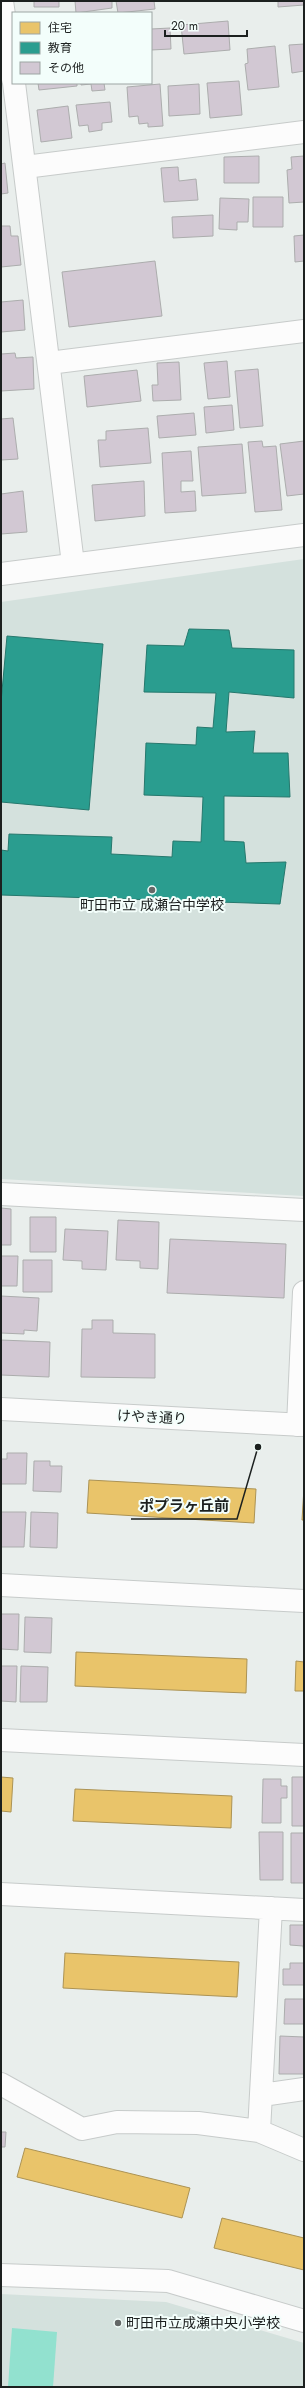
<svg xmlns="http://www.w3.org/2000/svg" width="305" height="2388" viewBox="0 0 305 2388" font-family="Jost,'Noto Sans JP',sans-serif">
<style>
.built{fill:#d4e1dd}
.water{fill:#92e1cf}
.homes{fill:#e9c46a;stroke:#ac9354}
.schools{fill:#2a9d8f;stroke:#26786d}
.building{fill:#d2c8d3;stroke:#acadad}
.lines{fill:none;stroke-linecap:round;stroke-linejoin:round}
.street-casing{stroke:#c7cbca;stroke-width:24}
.secondary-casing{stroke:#c7cbca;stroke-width:24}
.street{stroke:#fcfcfc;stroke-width:22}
.secondary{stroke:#fcfcfc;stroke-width:22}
.poi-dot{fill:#646867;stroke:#f3fefb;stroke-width:1.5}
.labels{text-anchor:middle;stroke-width:4;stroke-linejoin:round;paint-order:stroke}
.poi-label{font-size:14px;fill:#1c201f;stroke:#f3fefb}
.street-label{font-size:14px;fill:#1c201f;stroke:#f3fefb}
.leader{fill:none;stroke:#1c201f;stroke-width:1.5}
.callout-dot{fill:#1c201f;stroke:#f3fefb;stroke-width:1.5}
.callout-label{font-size:15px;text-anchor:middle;font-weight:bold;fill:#1c201f;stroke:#f3fefb;stroke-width:4;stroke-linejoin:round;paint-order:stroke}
</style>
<rect width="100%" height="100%" fill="#e9eeec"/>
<!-- built -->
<path class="built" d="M304,559V1196L1,1179V602Z
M1,2294L166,2302L304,2343V2387H1Z"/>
<!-- water -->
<path class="water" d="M12,2328L57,2332L53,2387H8Z"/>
<!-- homes -->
<path class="homes" d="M89,1480L256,1489L254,1523L87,1513Z
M304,1488V1520H302Z
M76,1652L247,1659L246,1693L75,1686Z
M296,1661L304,1662V1691H295Z
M1,1777L13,1778L11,1812L1,1811Z
M75,1789L232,1796L231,1828L73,1821Z
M65,1953L239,1962L237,1997L63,1988Z
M25,2148L190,2188L182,2218L17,2177Z
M222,2218L304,2238V2270L214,2248Z"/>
<!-- schools -->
<path class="schools" d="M189,629L229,630L232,648L294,650V698L229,692L226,732L255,731L253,753H288L290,797L224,796V841L244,842L246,863L286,862L280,904L1,895V850L8,851L9,834L112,837L111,854L172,857L173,841L201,842L203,797L144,795L146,743L196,745L197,727L213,728L216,693L144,692L147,645L184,646Z
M7,636L103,644L89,810L1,802V702Z"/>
<!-- building -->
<path class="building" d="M34,1H59V7H34Z
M75,1H112V8L76,13Z
M116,1H154L155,9L118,13Z
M278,1H304V5L278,7Z
M228,21L230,50L184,54L181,25Z
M170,28L171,49L151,50V29Z
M304,44V71L292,73L289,45Z
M275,46L279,87L248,90L245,64L248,63L247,49Z
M239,81L242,115L210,118L207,83Z
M38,83H77V86L39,90Z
M81,83H104L105,90L92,91L91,84L81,85Z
M160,84L163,126L148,127V123L139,124L138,116L129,117L127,87Z
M199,84L200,114L169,116L168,86Z
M110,102L112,122L102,123V130L89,132L88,125L79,126L76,105Z
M68,106L72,138L41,142L37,110Z
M259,156V183H224V157Z
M304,156V202L289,203L287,170L292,169L291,157Z
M5,163L8,193L1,194V164Z
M178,167L179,181L196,179L198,200L164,202L161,168Z
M253,197H283V227H253Z
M220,198L249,199L248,222H237V230L219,229Z
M213,215V236L173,238L172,217Z
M1,226H10L11,236H18L21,265L1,267Z
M304,235V261L295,262L294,236Z
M155,261L162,316L69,327L62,272Z
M23,300L25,330L1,332V302Z
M15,353L16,358L33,357L34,389L1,391V354Z
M227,361L230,397L208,399L204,363Z
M179,362L181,400L153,401L152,385H158L157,363Z
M258,369L263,426L240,428L235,371Z
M137,370L141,401L87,407L84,376Z
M232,405L234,430L206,433L204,407Z
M194,413L196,435L159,438L157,416Z
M13,418L18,459L1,460V419Z
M148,428L151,463L100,467L98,440H106V431Z
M262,441L263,447L276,446L282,510L255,512L248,442Z
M304,441V494L287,496L280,444Z
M242,444L246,493L202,496L198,447Z
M191,451L193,481H181V492L195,491L196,511L165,513L162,453Z
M144,481L145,516L95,521L92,485Z
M23,491L27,532L1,534V494Z
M1,1208L11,1209V1245H1Z
M30,1217H56V1252H30Z
M118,1220L159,1222L158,1269L140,1268V1261L116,1260Z
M65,1229L108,1231L106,1270L82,1269V1261L63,1260Z
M170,1239L286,1244L284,1298L167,1293Z
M1,1256H18L17,1286H1Z
M23,1260H52V1292H23Z
M1,1296L39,1298L37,1331L24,1330V1334L1,1333Z
M92,1320H113V1333L155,1334V1378L81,1377L82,1329H92Z
M1,1340L50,1342L49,1377L1,1375Z
M7,1453H27L26,1484H1V1459H7Z
M34,1461H50V1466H62L61,1492L33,1491Z
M1,1512H26L24,1547H1Z
M31,1512L58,1513L57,1548L30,1547Z
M1,1614H19L18,1650L1,1649Z
M25,1617L52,1618L51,1653L24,1652Z
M1,1666H17L16,1702L1,1701Z
M21,1666L48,1667L47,1702H20Z
M292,1777H304V1826H292Z
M263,1779H281V1786H287V1798H281V1823H262Z
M259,1832H283V1880H260Z
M291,1833H304V1883H291Z
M290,1925H304V1952L303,1946L290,1945Z
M290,1963H304V1985H283V1969H290Z
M285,1999H304V2024H284Z
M280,2036L304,2037V2074H279Z
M1,2132H6L5,2147H1Z"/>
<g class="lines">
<defs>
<path id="street" d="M2,1L13,79
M14,83L73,564
M25,167L304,132
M49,363L304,331
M1,1194L304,1210
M298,1425L304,1292
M1,1585L304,1601
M1,1740L304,1755
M1,1894L304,1910
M1,2084L82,2129L117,2122L198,2123L259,2131L304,2150
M262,2095L304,2089
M259,2131L271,1908
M1,2275L168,2281L304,2321"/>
<path id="secondary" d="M1,574L304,535
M1,1409L304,1425"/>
</defs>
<!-- street casing -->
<use href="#street" class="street-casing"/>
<!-- secondary casing -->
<use href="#secondary" class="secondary-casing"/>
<!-- street -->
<use href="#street" class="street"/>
<!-- secondary -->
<use href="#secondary" class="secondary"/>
</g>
<!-- markers -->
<g class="poi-dot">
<circle cx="152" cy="890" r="4"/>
<circle cx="118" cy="2323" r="4"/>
</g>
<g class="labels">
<!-- poi labels -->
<g class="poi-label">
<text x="152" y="910">町田市立 成瀬台中学校</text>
<text x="126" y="2328" text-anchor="start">町田市立成瀬中央小学校</text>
</g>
<!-- street labels -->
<g class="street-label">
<text transform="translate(152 1417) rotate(3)" y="5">けやき通り</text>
</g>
</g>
<!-- callouts -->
<path class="leader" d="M258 1447L237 1519H131"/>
<circle class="callout-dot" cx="258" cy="1447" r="4"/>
<g class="callout-label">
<text x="184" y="1511">ポプラヶ丘前</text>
</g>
<!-- border -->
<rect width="305" height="2388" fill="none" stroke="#1c201f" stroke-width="4"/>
<!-- legend -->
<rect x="12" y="12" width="140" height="72" fill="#f3fefb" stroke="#9da5a3"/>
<rect x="20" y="22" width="20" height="12" fill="#e9c46a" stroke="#9da5a3"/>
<text x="48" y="32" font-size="12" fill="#1c201f">住宅</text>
<rect x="20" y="42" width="20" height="12" fill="#2a9d8f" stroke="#9da5a3"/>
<text x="48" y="52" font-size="12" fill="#1c201f">教育</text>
<rect x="20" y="62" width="20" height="12" fill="#d2c8d3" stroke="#9da5a3"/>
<text x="48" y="72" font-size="12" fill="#1c201f">その他</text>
<!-- scale -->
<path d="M165 30v6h82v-6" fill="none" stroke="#1c201f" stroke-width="2"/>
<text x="171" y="30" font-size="12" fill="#1c201f" stroke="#f3fefb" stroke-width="3" paint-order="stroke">20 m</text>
</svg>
